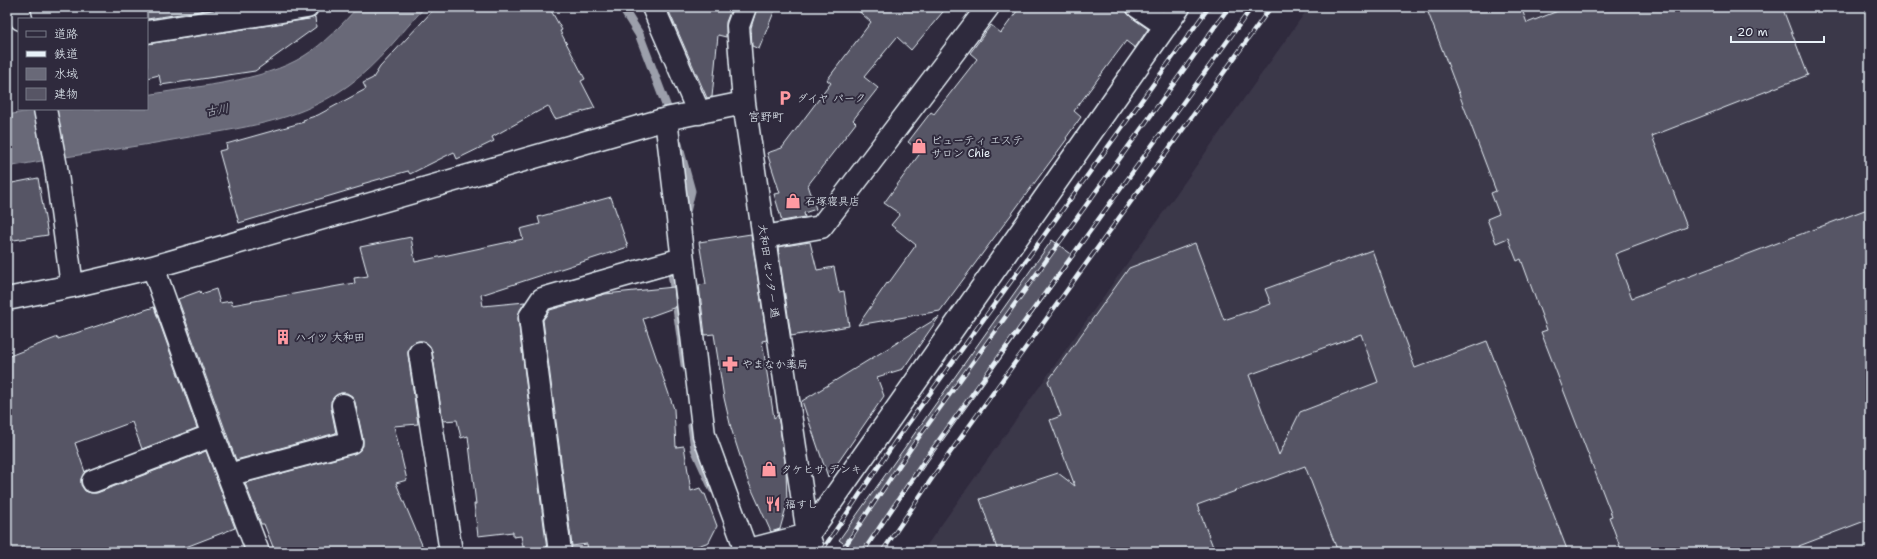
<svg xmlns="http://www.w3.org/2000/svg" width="1877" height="559" viewBox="0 0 1877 559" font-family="'Shantell Sans','Klee One',sans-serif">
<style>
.built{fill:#3b3749}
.water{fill:#696978;stroke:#9c9fab}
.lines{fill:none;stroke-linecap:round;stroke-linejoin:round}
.stream{stroke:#9c9fab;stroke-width:9}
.building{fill:#575565;stroke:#e8f1f8;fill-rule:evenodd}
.minor-casing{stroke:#e8f1f8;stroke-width:25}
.minor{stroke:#2f2a3d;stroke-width:22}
.rail-casing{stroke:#e8f1f8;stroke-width:4.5}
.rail{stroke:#2f2a3d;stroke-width:3;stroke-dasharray:9;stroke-linecap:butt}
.labels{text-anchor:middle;stroke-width:4;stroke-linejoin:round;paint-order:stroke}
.poi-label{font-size:11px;fill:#e8f1f8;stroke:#2f2a3d;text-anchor:start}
.street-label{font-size:11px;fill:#e8f1f8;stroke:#2f2a3d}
.water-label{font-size:12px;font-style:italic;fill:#afb4be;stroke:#2f2a3d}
.neighbourhood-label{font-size:12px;fill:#e8f1f8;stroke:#2f2a3d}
</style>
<rect width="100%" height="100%" fill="#2f2a3d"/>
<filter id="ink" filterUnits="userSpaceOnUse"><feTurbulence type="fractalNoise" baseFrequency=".025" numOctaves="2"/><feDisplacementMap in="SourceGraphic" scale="8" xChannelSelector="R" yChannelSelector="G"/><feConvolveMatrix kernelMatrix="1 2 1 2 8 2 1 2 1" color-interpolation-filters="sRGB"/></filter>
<g filter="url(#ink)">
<!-- built -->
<path class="built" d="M1309,7H1870V552H922Z"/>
<!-- water -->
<path class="water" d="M358,7H425C401,33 378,64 349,85C300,120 253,126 195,136C133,148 70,155 7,167V115L41,109H147V95C195,86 263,82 304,56C325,43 341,25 358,7Z"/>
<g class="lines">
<!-- stream -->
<path class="stream" d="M622,7L639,34L671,118
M678,144L691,191L685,216
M672,261L671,266L685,365
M692,426L695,449L713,489"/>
</g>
<!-- building -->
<path class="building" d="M147,7H226L147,19Z
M436,7H549L562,30L560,31L585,79L581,81L595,108L555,119L548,106L492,137L494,141L457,159L454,152L410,174L408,171L362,184L363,186L239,223L219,151L227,149L226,144L304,122L303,120L318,115L366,89L363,83L373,78L380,67Z
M667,7H732L726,22V37L718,35L712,97L707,98Z
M757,7H776L759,49L752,46L751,28Z
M854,7H947L911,50L897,37L864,77L878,88L853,120L856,123L808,185L816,209L804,213L805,217L782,221L774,194L780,193L767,153L782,148L831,83L827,80L871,22Z
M1020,7H1126L1127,13L1131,17L1148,29L1135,48L1126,41L1074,111L1081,117L1066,138L1067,139L940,311L858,325L887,283L888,284L916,245L891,225L900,214L884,203L921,152L908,142L931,112L934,114L977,59L970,53L991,25L1001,33Z
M1426,7H1521L1527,23L1568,7H1782L1808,75L1652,136L1687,227L1615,254L1632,298L1870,208V519L1799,546L1801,552H1622L1609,517L1612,516L1541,332L1547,330L1521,259L1517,261L1508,238L1496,243L1487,219L1499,214L1491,193L1496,191Z
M315,17L316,27L255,71L161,85L159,75L147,78V44L309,19Z
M38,178L48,235L7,241V184Z
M611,197L628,247L481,295L483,306L525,302L520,310L518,319L547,550L524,552L521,536L513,537V532L478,536L474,504H476L468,436L461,438L457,420L443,421L432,351L429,345L424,341H418L412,344L408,349V355L418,424L394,426L407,480L396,483L425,552H275L264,524H261L245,483L354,454L359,451L363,446V439L355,402L352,396L347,393H341L335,396L331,401V408L336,433L236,460L178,299L200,291L201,294L216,289L220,303L231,301L232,305L355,283L354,278L368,276L360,247L411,237L415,262L523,239L520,229L540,224L538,217Z
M751,234L767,340L762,341L774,418L778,415L786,469L787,504L780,529L771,532L748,481L731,428L724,398L714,334L705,335L699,285L706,284L699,242Z
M1052,240L1074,256L863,552H855L839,540Z
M810,242L817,270L834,267L839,292L844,291L849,326L791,336L778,247Z
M1195,243L1224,320L1271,304L1265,289L1372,250L1415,368L1487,341L1568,552H1338L1305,466L1197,505L1215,552H998L980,499L1058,473L1075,486L1050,420L1061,416L1048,381L1129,268ZM1361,334L1378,382L1300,412L1279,455L1249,375Z
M674,287L676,307L643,319L674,409L676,447L684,446L691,491L700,488L703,494H705L717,526L709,542L681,552H588L587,544L572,546L543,320L550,310L605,294Z
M154,307L197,428L142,449L132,422L75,443L85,472L81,479V485L85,491L91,493H97L206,451L235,528L173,552H7V357L58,337V339Z
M939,317L903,369L877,377L884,396L828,477L802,401Z"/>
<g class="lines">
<defs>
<path id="minor" d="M18,7L21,19
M653,7L699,113
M745,7L738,26L744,103L808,535
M1138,7L1166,26
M147,32L307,7
M45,109L56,167L72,286
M666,119L704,435L746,550
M764,237L821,227L988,7
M153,267L213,435L258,552
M7,299L72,286L153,267L666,119L744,103
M420,353L451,552
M228,475L351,442L343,405
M93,481L213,435
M560,552L530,317L542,299L682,259
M741,552L808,535
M814,552L808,535L1179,7"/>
</defs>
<!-- minor casing -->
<use href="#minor" class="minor-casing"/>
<!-- minor -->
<use href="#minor" class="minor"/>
<defs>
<path id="rail" d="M821,552L897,439L1209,7
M841,552L911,448L1229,7
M863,552L926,458L1252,7
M882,552L939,468L1271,7"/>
</defs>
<!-- rail casing -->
<use href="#rail" class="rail-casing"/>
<!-- rail -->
<use href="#rail" class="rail"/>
</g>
</g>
<!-- icons -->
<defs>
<symbol id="parking-bare" viewBox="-9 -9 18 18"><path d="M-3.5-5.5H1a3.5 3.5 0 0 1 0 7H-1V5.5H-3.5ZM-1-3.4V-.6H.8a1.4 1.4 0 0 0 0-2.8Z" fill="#ff9aa2" stroke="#2f2a3d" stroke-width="2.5" paint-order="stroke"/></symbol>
<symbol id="shop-bare" viewBox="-9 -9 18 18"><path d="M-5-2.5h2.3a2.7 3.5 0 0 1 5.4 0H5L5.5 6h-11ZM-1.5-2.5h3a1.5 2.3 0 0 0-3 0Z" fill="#ff9aa2" stroke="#2f2a3d" stroke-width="2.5" paint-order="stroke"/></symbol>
<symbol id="building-bare" viewBox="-9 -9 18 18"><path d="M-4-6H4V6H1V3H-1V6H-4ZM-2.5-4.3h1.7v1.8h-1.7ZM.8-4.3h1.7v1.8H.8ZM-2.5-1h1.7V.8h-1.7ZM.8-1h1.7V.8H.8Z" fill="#ff9aa2" stroke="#2f2a3d" stroke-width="2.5" paint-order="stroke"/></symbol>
<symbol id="pharmacy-bare" viewBox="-9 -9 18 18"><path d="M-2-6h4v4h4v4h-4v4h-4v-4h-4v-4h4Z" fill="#ff9aa2" stroke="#2f2a3d" stroke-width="2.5" paint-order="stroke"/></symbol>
<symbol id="restaurant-bare" viewBox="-9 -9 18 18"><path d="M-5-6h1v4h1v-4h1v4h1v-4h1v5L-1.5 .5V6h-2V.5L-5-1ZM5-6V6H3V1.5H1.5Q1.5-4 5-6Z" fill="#ff9aa2" stroke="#2f2a3d" stroke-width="2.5" paint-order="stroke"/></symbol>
</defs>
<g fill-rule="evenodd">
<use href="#parking-bare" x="774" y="87" width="22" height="22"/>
<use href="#shop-bare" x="908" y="135" width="22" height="22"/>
<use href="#shop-bare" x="782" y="190" width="22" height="22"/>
<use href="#building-bare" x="272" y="326" width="22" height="22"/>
<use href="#pharmacy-bare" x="719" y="353" width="22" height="22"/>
<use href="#shop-bare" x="758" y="458" width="22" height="22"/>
<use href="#restaurant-bare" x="762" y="493" width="22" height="22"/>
</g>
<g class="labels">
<!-- poi labels -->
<g class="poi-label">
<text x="797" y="102">ダイヤ パーク</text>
<text x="931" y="144">ビューティ エステ<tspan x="931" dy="13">サロン Chie</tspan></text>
<text x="805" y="205">石塚寝具店</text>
<text x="295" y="341">ハイツ 大和田</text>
<text x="742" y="368">やまなか薬局</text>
<text x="781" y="473">タケヒサ デンキ</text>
<text x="785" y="508">福すし</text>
</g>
<!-- street labels -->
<g class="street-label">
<text transform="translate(769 271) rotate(82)" y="4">大和田 センター 通</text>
</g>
<!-- water labels -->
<g class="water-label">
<text transform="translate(217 110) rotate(-10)" y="4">古川</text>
</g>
<!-- neighbourhood labels -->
<g class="neighbourhood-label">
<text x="766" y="121">宮野町</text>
</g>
</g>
<!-- margin -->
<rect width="1877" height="559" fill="none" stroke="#2f2a3d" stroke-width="24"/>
<rect x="12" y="12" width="1853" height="535" fill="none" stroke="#e8f1f8" stroke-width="1.5" filter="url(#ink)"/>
<!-- legend -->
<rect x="18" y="18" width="130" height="92" fill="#2f2a3d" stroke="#797a88"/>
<rect x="26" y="31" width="20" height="6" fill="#2f2a3d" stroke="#797a88"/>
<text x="54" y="38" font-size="12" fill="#e8f1f8">道路</text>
<rect x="26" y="51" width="20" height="6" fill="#e8f1f8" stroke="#797a88"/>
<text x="54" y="58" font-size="12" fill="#e8f1f8">鉄道</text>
<rect x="26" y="68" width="20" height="12" fill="#696978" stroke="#797a88"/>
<text x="54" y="78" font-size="12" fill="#e8f1f8">水域</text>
<rect x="26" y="88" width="20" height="12" fill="#575565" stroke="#797a88"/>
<text x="54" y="98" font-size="12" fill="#e8f1f8">建物</text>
<!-- scale -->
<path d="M1731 36v6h93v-6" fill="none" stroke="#e8f1f8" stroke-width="2"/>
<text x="1737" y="36" font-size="12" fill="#e8f1f8" stroke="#2f2a3d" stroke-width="3" paint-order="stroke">20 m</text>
</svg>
